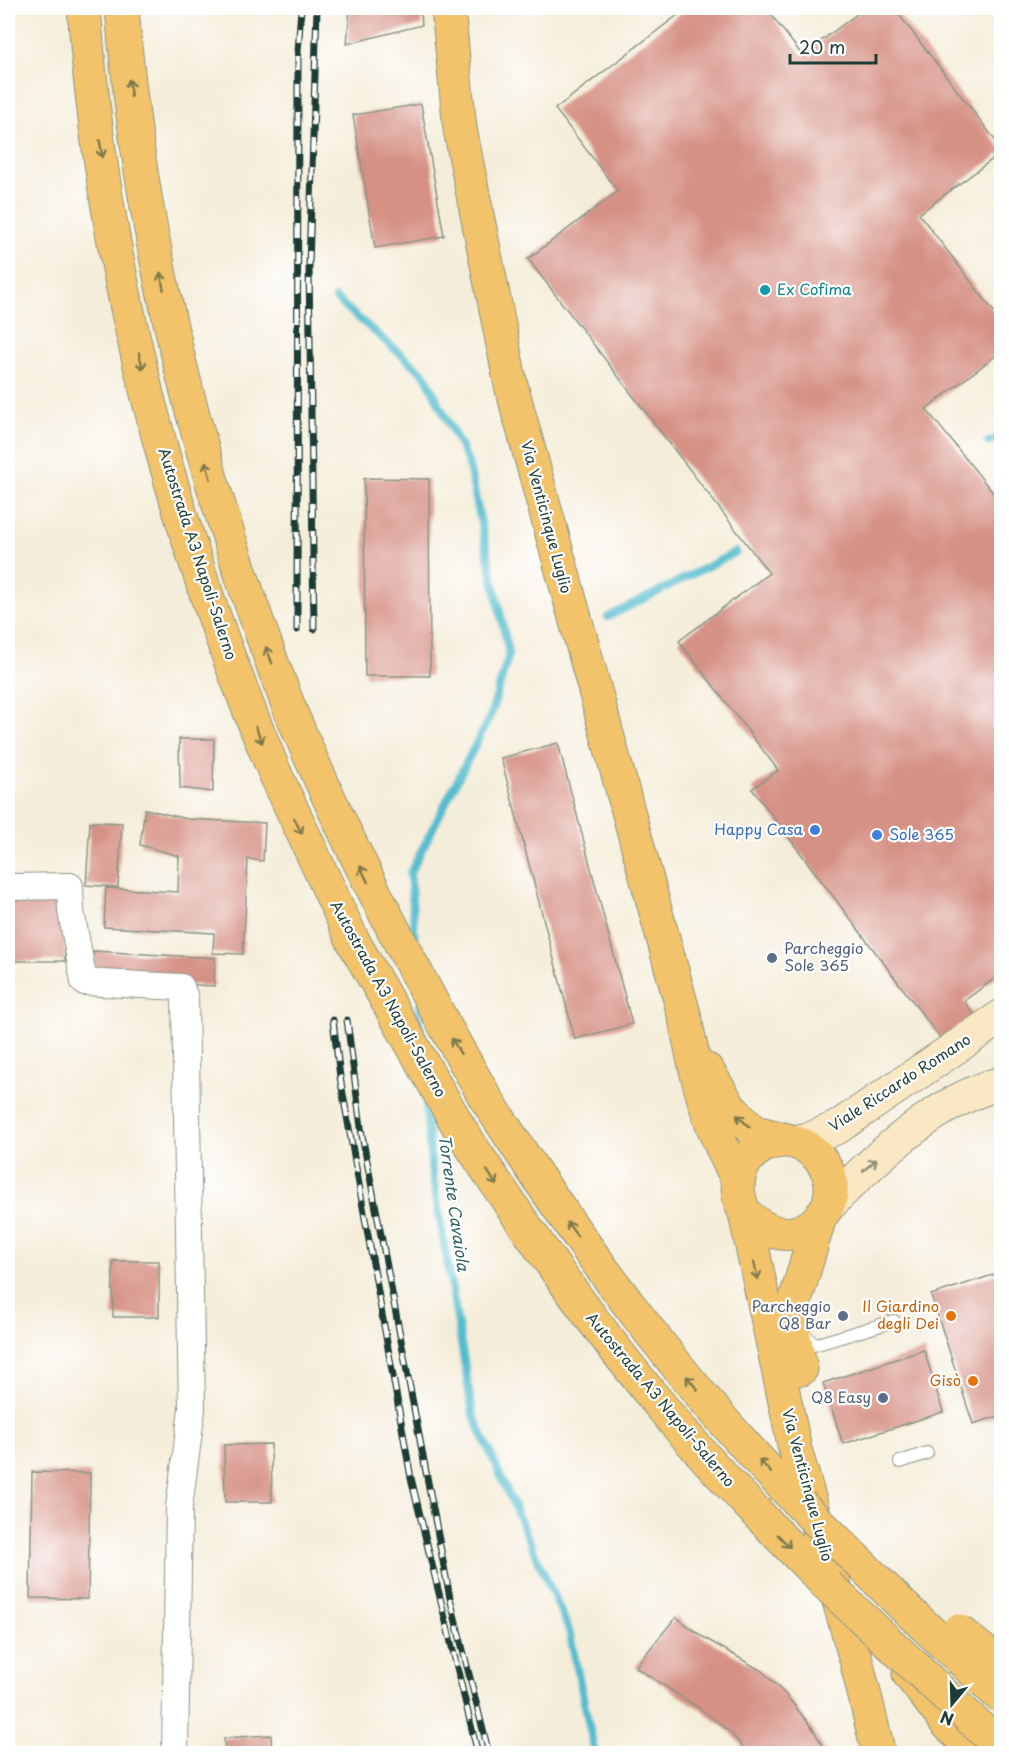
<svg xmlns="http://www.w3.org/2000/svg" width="1009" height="1761" viewBox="0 0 1009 1761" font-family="'Playpen Sans',sans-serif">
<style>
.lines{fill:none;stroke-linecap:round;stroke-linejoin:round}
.stream{stroke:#52bcce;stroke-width:8}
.building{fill:#d69185}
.lane-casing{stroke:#8a9586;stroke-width:14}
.street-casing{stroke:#8a9586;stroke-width:28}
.secondary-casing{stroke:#8a9586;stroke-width:35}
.primary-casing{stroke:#8a9586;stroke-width:35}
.highway-casing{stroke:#8a9586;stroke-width:35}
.lane{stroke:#fff;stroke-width:12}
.street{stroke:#fff;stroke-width:26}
.secondary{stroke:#fae7c3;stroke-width:33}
.primary{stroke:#f2c36a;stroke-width:33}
.highway{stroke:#f2c36a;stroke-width:33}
.rail-casing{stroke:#1f3d34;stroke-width:7}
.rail{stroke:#fff;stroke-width:4.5;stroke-dasharray:14;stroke-linecap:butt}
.highway-bridge-casing{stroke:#8a9586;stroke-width:35;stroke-linecap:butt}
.highway-bridge{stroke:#f2c36a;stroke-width:33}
.oneway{stroke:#7e794c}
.oneway2{stroke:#8c927c}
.culture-dot{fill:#0f9aa8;stroke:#fff;stroke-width:2}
.shop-dot{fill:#3f7fe0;stroke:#fff;stroke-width:2}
.service-dot{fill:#5c6f8a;stroke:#fff;stroke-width:2}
.food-dot{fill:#e8710a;stroke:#fff;stroke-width:2}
.labels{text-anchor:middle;stroke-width:4.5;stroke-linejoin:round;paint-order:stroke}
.culture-label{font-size:15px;fill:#0d838f;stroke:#fff;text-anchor:start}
.street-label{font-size:15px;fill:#1f3d34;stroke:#fff}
.shop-label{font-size:15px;fill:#366cbe;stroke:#fff;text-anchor:end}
.service-label{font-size:15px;fill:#4e5e75;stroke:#fff;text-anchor:end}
.food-label{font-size:15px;fill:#c56008;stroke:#fff;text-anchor:end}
.water-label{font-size:16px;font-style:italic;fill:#2e6362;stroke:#fff}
</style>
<rect width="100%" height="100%" fill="#fff"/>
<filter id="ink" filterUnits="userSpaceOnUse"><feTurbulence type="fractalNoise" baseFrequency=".0167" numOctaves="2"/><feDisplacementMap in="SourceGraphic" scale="12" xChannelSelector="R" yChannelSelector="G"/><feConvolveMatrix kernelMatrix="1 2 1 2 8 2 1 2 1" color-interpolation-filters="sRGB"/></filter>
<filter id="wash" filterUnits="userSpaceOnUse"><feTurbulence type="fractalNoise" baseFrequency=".008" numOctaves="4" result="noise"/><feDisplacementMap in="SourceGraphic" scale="24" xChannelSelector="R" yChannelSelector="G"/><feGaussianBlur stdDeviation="1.35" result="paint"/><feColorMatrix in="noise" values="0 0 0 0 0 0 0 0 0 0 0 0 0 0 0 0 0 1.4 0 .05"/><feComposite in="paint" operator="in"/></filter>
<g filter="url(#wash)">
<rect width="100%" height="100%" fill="#f4edd9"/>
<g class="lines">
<!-- stream -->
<path class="stream" d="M335,298L425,375L468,462L509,654L491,714L410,873L415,942
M988,442L1002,437
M608,617L736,552
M419,1006L421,1038
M425,1093L431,1166L473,1414L569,1630L595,1754"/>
</g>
<g id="blocks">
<!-- building -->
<path class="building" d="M350,8H420L422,25L347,44Z
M687,8H766L802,55L865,8H894L1002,149V152L919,214L1002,322V351L926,409L1002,504V973L964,1001L974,1015L941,1039L752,789L778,770L679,641L769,573L528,259L618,191L555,109Z
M421,104L444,236L375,248L353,115Z
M364,478L429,479L430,676H365Z
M179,739H214L213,792L180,788Z
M558,743L632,1024L575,1039L501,758Z
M145,809L187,819L265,823L263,861L248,859L243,954L213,953L214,933L104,927L106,888L178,892L179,856L140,845Z
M90,822L122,823L118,887L86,885Z
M8,896H66L65,961H8Z
M93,951L215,958L214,986L92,979Z
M113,1261H159V1317H113Z
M1002,1272V1415L973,1424L931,1295Z
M924,1350L943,1412L843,1444L823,1383Z
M271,1444L272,1502H225L224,1445Z
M32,1472L90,1473L88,1599L30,1598Z
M676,1617L703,1637L762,1671L786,1695L813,1729L827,1754H749L730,1732L702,1710L635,1667Z
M271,1735L272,1754H225L224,1738Z"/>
</g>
</g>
<g filter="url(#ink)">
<use href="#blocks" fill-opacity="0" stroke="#8a9586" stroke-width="1.5"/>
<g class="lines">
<defs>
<path id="lane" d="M801,1330L814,1345L894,1321
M900,1462L927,1453"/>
<path id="street" d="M8,887L70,886L71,911L84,982L181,987L185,998L192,1409L179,1507L175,1754"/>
<path id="secondary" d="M795,1142L812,1138L838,1127L1002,1016
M828,1206C874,1159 936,1100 1002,1083"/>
<path id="primary" d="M448,8L460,129L511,385L685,1018C697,1080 707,1124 738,1180
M707,1070L731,1109L755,1132L791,1141
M745,1213C771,1239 804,1243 826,1209C832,1199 833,1181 827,1170C796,1110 714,1153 745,1213L795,1449L856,1660L879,1754
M801,1369L790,1318L819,1220"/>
<path id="highway" d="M84,8C103,270 172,531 275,773
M122,8C140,249 203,485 290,710
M485,1097C578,1242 680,1382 801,1505
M460,1129C527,1231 596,1330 675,1423C723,1479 775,1532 827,1585
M909,1674L946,1722L977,1754"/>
</defs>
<!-- lane casing -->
<use href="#lane" class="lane-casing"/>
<!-- street casing -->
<use href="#street" class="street-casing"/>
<!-- secondary casing -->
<use href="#secondary" class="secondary-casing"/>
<!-- primary casing -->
<use href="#primary" class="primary-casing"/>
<!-- highway casing -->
<use href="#highway" class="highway-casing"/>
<!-- lane -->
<use href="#lane" class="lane"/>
<!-- street -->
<use href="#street" class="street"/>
<!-- secondary -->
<use href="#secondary" class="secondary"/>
<!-- primary -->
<use href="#primary" class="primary"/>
<!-- highway -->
<use href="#highway" class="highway"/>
<defs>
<path id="rail" d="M314,629L309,266L317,8
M297,630L298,52L301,8
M333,1020L340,1077L411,1478L478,1754
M347,1020L362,1135L450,1598L489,1754"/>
</defs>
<!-- rail casing -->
<use href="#rail" class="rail-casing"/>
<!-- rail -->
<use href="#rail" class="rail"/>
<defs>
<path id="highway-bridge" d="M290,710C347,845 412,970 485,1097
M275,773L353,941L460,1129
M801,1505L902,1605L1002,1698
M827,1585L1002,1748
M958,1631L1002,1666"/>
</defs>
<!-- highway-bridge casing -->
<use href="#highway-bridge" class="highway-bridge-casing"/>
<!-- highway-bridge -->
<use href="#highway-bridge" class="highway-bridge"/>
</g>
<!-- one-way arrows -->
<defs><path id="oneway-shaft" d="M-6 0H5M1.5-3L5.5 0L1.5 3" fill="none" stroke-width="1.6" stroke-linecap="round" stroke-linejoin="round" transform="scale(1.5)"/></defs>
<g class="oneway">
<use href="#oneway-shaft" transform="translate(130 88) rotate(-96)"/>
<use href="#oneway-shaft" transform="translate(101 149) rotate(82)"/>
<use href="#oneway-shaft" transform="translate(162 281) rotate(-100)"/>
<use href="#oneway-shaft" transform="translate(141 361) rotate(76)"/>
<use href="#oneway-shaft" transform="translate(208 470) rotate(-106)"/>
<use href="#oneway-shaft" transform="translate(269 655) rotate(-111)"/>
<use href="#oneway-shaft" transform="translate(259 735) rotate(68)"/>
<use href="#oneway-shaft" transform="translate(298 826) rotate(65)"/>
<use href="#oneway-shaft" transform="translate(364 874) rotate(-115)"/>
<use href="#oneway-shaft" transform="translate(456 1046) rotate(-120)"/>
<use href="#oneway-shaft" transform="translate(743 1121) rotate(-137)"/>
<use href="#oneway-shaft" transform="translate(492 1178) rotate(57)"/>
<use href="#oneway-shaft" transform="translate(572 1229) rotate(-126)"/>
<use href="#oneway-shaft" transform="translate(756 1271) rotate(78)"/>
<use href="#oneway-shaft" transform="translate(692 1383) rotate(-130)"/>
<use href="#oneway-shaft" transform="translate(765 1466) rotate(-132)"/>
<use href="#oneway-shaft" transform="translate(784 1541) rotate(45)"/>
</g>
<use class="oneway2" href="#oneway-shaft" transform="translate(870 1165) rotate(-40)"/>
</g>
<!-- markers -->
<circle class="culture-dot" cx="765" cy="290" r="6"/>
<g class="shop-dot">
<circle cx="815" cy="830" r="6"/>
<circle cx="877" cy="835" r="6"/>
</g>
<g class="service-dot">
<circle cx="772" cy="958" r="6"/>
<circle cx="843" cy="1316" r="6"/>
<circle cx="883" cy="1398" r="6"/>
</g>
<g class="food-dot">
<circle cx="951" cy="1316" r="6"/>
<circle cx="973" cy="1381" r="6"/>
</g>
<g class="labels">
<!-- culture labels -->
<g class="culture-label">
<text x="777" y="295">Ex Cofima</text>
</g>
<!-- street labels -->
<g class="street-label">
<text transform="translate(546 517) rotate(75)" y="5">Via Venticinque Luglio</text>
<text transform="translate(197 554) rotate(72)" y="5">Autostrada A3 Napoli-Salerno</text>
<text transform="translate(388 999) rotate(61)" y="5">Autostrada A3 Napoli-Salerno</text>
<text transform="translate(900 1083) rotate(-33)" y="5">Viale Riccardo Romano</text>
<text transform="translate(660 1400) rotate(50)" y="5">Autostrada A3 Napoli-Salerno</text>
<text transform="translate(807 1485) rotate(75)" y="5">Via Venticinque Luglio</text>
</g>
<!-- shop labels -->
<g class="shop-label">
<text x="803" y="835">Happy Casa</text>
<text x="889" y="840" text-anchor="start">Sole 365</text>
</g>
<!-- service labels -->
<g class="service-label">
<text x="784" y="954" text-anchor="start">Parcheggio<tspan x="784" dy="17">Sole 365</tspan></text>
<text x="831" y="1312">Parcheggio<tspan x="831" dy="17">Q8 Bar</tspan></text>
<text x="871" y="1403">Q8 Easy</text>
</g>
<!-- food labels -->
<g class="food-label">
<text x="939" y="1312">Il Giardino<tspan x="939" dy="17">degli Dei</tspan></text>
<text x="961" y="1386">Gisò</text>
</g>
<!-- water labels -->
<g class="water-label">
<text transform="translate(454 1203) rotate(82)" y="6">Torrente Cavaiola</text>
</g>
</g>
<!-- margin -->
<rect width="1009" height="1761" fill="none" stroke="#fff" stroke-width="30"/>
<!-- north arrow -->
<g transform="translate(952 1704) rotate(199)" stroke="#ffffff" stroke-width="4.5" paint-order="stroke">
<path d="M0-4.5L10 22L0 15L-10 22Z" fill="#1f3d34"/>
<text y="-9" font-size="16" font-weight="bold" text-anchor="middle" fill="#1f3d34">N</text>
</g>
<!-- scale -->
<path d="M790 54v9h86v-9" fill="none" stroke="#1f3d34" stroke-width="3"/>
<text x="799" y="54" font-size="18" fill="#1f3d34" stroke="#ffffff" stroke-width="4.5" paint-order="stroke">20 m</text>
</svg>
